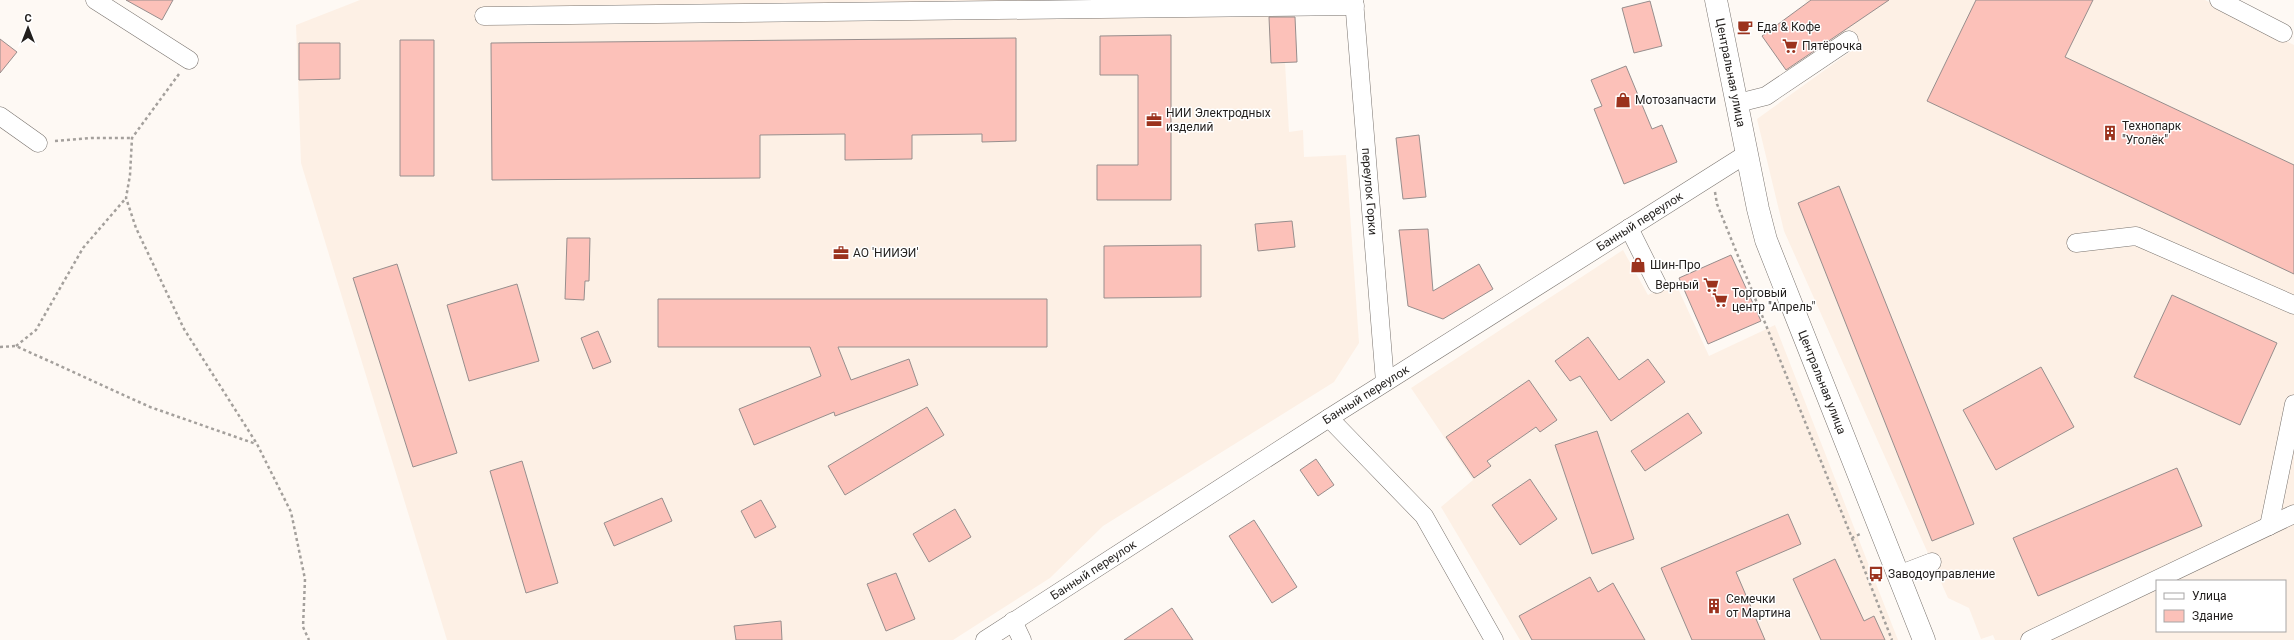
<svg xmlns="http://www.w3.org/2000/svg" width="2294" height="640" viewBox="0 0 2294 640" font-family="Roboto,sans-serif">
<style>
.built{fill:#fdf0e5;fill-rule:evenodd}
.building{fill:#fcc1b9;stroke:#978e8d}
.lines{fill:none;stroke-linecap:round;stroke-linejoin:round}
.minor-casing{stroke:#79736e;stroke-width:19}
.major-casing{stroke:#79736e;stroke-width:23}
.path{stroke:#a4a09c;stroke-width:2.5;stroke-dasharray:3 3;stroke-linecap:butt}
.minor{stroke:#fff;stroke-width:18}
.major{stroke:#fff;stroke-width:22}
.labels{text-anchor:middle;stroke-width:3;stroke-linejoin:round;paint-order:stroke}
.poi-label{font-size:12px;fill:#221f1d;stroke:#fff;text-anchor:start}
.street-label{font-size:12px;fill:#221f1d;stroke:#fff}
</style>
<rect width="100%" height="100%" fill="#fef9f4"/>
<!-- built -->
<path class="built" d="M360,0H1294L1297,62L1285,63L1289,132L1303,130L1304,157L1346,155L1359,343L1334,382L1103,526L1050,578L953,640H447L301,163L296,25Z
M1805,0H2205L2294,45V640H1995L1993,635L1981,639L1969,608L1948,598L1784,231L1757,119L1861,44L1849,29L1788,72L1762,36L1807,3ZM2157,581H2285V631H2157Z
M1623,250L1648,295L1675,282L1709,356L1775,325L1898,640H1520L1441,507L1473,480L1411,388Z"/>
<!-- building -->
<path class="building" d="M126,0H173L162,20Z
M1811,0H1889L1786,70L1762,36Z
M1976,0H2093L2065,57L2294,165V274L1927,101Z
M1650,1L1662,46L1634,53L1622,8Z
M1269,17H1295L1297,62L1271,63Z
M1171,35V200H1097V165H1138V75H1100V36Z
M1016,38V141L982,142V134L912,135V159L845,160V134L760,135V178L492,180L491,43Z
M0,39L17,52L0,73Z
M400,40H434V176H400Z
M299,43H340V79L299,80Z
M1626,66L1652,129L1662,125L1677,162L1624,184L1594,109L1602,106L1591,80Z
M1419,135L1426,197L1403,199L1396,138Z
M1839,186L1974,524L1932,541L1798,203Z
M1292,221L1295,247L1258,251L1255,224Z
M1428,229L1433,291L1479,264L1493,289L1443,319L1408,306L1399,230Z
M567,238H590L589,281H585L584,300L565,299Z
M1201,245V297L1104,298V246Z
M1731,255L1761,321L1708,344L1679,278Z
M397,264L457,453L413,467L353,278Z
M517,284L539,361L469,381L447,305Z
M2172,295L2277,343L2240,425L2134,377Z
M658,299H1047V347H838L851,380L909,359L918,385L835,416L834,412L754,445L739,409L821,376L810,347H658Z
M598,331L611,362L593,369L581,338Z
M1588,337L1619,380L1648,359L1665,382L1611,421L1580,376L1570,381L1555,361Z
M2041,367L2074,427L1996,470L1963,410Z
M1529,380L1557,420L1540,432L1536,427L1487,461L1491,466L1474,478L1446,437Z
M927,407L944,435L845,495L828,466Z
M1688,413L1702,433L1645,471L1631,451Z
M1597,431L1634,539L1592,554L1555,445Z
M1316,459L1334,485L1318,496L1300,470Z
M522,461L558,583L526,593L490,471Z
M2177,468L2202,526L2038,596L2013,538Z
M1530,479L1557,519L1520,545L1492,505Z
M662,498L672,521L614,546L604,523Z
M761,500L776,527L755,538L741,511Z
M955,509L971,537L929,562L913,534Z
M1788,514L1801,544L1736,572L1765,640H1692L1661,568Z
M1254,520L1297,587L1272,603L1229,536Z
M1835,559L1864,621L1874,616L1885,640H1821L1793,579Z
M896,573L915,619L886,631L867,584Z
M1590,577L1598,592L1613,583L1645,640H1532L1519,616Z
M1172,608L1193,640H1124Z
M781,621L782,640H736L734,626Z"/>
<g class="lines">
<defs>
<g id="minor">
<path d="M95,0L189,60"/>
<path id="s1" d="M1354,0L1385,382"/>
<path d="M2219,0L2283,33"/>
<path d="M484,16L1355,6"/>
<path d="M1738,103L1766,96L1849,40"/>
<path d="M0,116L38,143"/>
<path d="M1629,228L1657,284"/>
<path d="M2076,243L2136,236L2294,305"/>
<path d="M1329,418L1424,516L1494,640"/>
<path d="M2269,526L2294,404"/>
<path d="M1898,575L1932,562"/>
<path d="M1013,621L1022,640"/>
<path id="s2" d="M985,640L1329,418L1748,153"/>
<path d="M2030,640L2294,514"/>
</g>
<g id="major">
<path id="s3" d="M1716,0L1758,209L1766,240L1924,640"/>
</g>
</defs>
<!-- minor casing -->
<use href="#minor" class="minor-casing"/>
<!-- major casing -->
<use href="#major" class="major-casing"/>
<!-- path -->
<path class="path" d="M179,74L132,138L130,175L126,198L136,228L184,329L257,444L291,512L305,579L303,627L309,640
M55,141L91,138H132
M1715,192L1717,204L1852,538L1862,533
M16,346L36,330L83,248L126,198
M0,347L16,346L150,407L256,444
M1852,538L1892,640"/>
<!-- minor -->
<use href="#minor" class="minor"/>
<!-- major -->
<use href="#major" class="major"/>
</g>
<!-- icons -->
<defs>
<symbol id="cafe-bare" viewBox="-9 -9 18 18"><path d="M-5.5-4.5H6V0H3Q3 3.5 0 3.5H-2.5Q-5.5 3.5-5.5 0ZM3-3.2v2h1.7v-2ZM-6 4.5H4V6H-6Z" fill="#9b321d" stroke="#fff" stroke-width="2.5" paint-order="stroke"/></symbol>
<symbol id="supermarket-bare" viewBox="-9 -9 18 18"><path d="M-6-5.5h2.5l.6 2H6L4.5 2H-2.5L-4.4-4H-6ZM-1.5 3.2a1.3 1.3 0 1 0 .1 0ZM3 3.2a1.3 1.3 0 1 0 .1 0Z" fill="#9b321d" stroke="#fff" stroke-width="2.5" paint-order="stroke"/></symbol>
<symbol id="shop-bare" viewBox="-9 -9 18 18"><path d="M-5-2.5h2.3a2.7 3.5 0 0 1 5.4 0H5L5.5 6h-11ZM-1.5-2.5h3a1.5 2.3 0 0 0-3 0Z" fill="#9b321d" stroke="#fff" stroke-width="2.5" paint-order="stroke"/></symbol>
<symbol id="office-bare" viewBox="-9 -9 18 18"><path d="M-6-3h4V-5.5h4V-3h4V5H-6ZM-1-4.5V-3h2v-1.5ZM-6 0V1H6V0Z" fill="#9b321d" stroke="#fff" stroke-width="2.5" paint-order="stroke"/></symbol>
<symbol id="building-bare" viewBox="-9 -9 18 18"><path d="M-4-6H4V6H1V3H-1V6H-4ZM-2.5-4.3h1.7v1.8h-1.7ZM.8-4.3h1.7v1.8H.8ZM-2.5-1h1.7V.8h-1.7ZM.8-1h1.7V.8H.8Z" fill="#9b321d" stroke="#fff" stroke-width="2.5" paint-order="stroke"/></symbol>
<symbol id="bus-bare" viewBox="-9 -9 18 18"><path d="M-5-6H5V4H4V6H2V4H-2V6H-4V4H-5ZM-3.5-4V0h7V-4ZM-3.5 1.2v1.5H-2V1.2ZM2 1.2v1.5H3.5V1.2Z" fill="#9b321d" stroke="#fff" stroke-width="2.5" paint-order="stroke"/></symbol>
</defs>
<g fill-rule="evenodd">
<use href="#cafe-bare" x="1734" y="16" width="22" height="22"/>
<use href="#supermarket-bare" x="1779" y="35" width="22" height="22"/>
<use href="#shop-bare" x="1612" y="89" width="22" height="22"/>
<use href="#office-bare" x="1143" y="109" width="22" height="22"/>
<use href="#building-bare" x="2099" y="122" width="22" height="22"/>
<use href="#office-bare" x="830" y="242" width="22" height="22"/>
<use href="#shop-bare" x="1627" y="254" width="22" height="22"/>
<use href="#supermarket-bare" x="1700" y="274" width="22" height="22"/>
<use href="#supermarket-bare" x="1709" y="289" width="22" height="22"/>
<use href="#bus-bare" x="1865" y="563" width="22" height="22"/>
<use href="#building-bare" x="1703" y="595" width="22" height="22"/>
</g>
<g class="labels">
<!-- poi labels -->
<g class="poi-label">
<text x="1757" y="31">Еда &amp; Кофе</text>
<text x="1802" y="50">Пятёрочка</text>
<text x="1635" y="104">Мотозапчасти</text>
<text x="1166" y="117">НИИ Электродных<tspan x="1166" dy="14">изделий</tspan></text>
<text x="2122" y="130">Технопарк<tspan x="2122" dy="14">"Уголёк"</tspan></text>
<text x="853" y="257">АО 'НИИЭИ'</text>
<text x="1650" y="269">Шин-Про</text>
<text x="1699" y="289" text-anchor="end">Верный</text>
<text x="1732" y="297">Торговый<tspan x="1732" dy="14">центр "Апрель"</tspan></text>
<text x="1888" y="578">Заводоуправление</text>
<text x="1726" y="603">Семечки<tspan x="1726" dy="14">от Мартина</tspan></text>
</g>
<!-- street labels -->
<g class="street-label">
<text dy="4" stroke="none"><textPath href="#s3" startOffset="74">Центральная улица</textPath></text>
<text dy="4" stroke="none"><textPath href="#s1" startOffset="192">переулок Горки</textPath></text>
<text dy="4" stroke="none"><textPath href="#s2" startOffset="777">Банный переулок</textPath></text>
<text dy="4" stroke="none"><textPath href="#s3" startOffset="398">Центральная улица</textPath></text>
<text dy="4" stroke="none"><textPath href="#s2" startOffset="453">Банный переулок</textPath></text>
<text dy="4" stroke="none"><textPath href="#s2" startOffset="129">Банный переулок</textPath></text>
</g>
</g>
<!-- legend -->
<rect x="2156" y="580" width="130" height="52" fill="#ffffff" stroke="#a7a5a5"/>
<rect x="2164" y="593" width="20" height="6" fill="#ffffff" stroke="#a7a5a5"/>
<text x="2192" y="600" font-size="12" fill="#221f1d">Улица</text>
<rect x="2164" y="610" width="20" height="12" fill="#fcc1b9" stroke="#a7a5a5"/>
<text x="2192" y="620" font-size="12" fill="#221f1d">Здание</text>
<!-- north arrow -->
<g transform="translate(28 28)" stroke="#ffffff" stroke-width="3" paint-order="stroke">
<path d="M0-3L7 15L0 10L-7 15Z" fill="#221f1d"/>
<text y="-6" font-size="11" font-weight="bold" text-anchor="middle" fill="#221f1d">С</text>
</g>
</svg>
